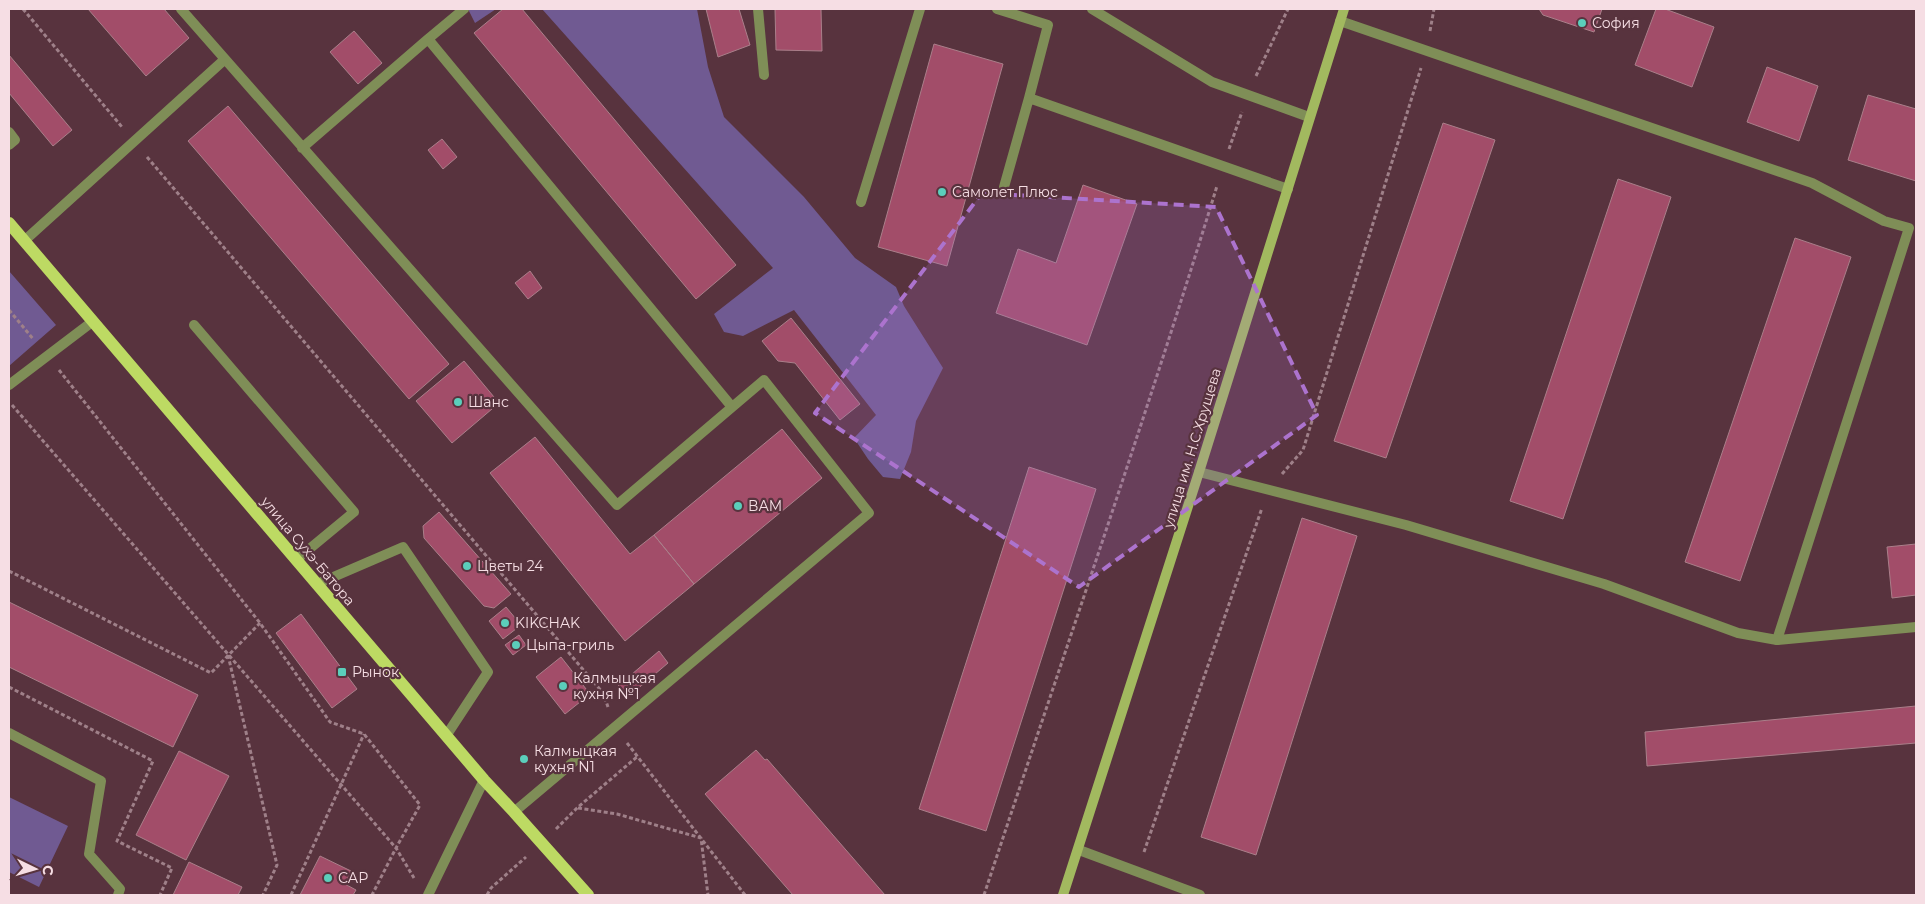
<svg xmlns="http://www.w3.org/2000/svg" width="1925" height="904" viewBox="0 0 1925 904" font-family="Montserrat,sans-serif">
<style>
.green{fill:#705a92}
.building{fill:#a24d69;stroke:#aa7f8a}
.lines{fill:none;stroke-linecap:round;stroke-linejoin:round}
.path{stroke:#9f8089;stroke-width:3;stroke-dasharray:4 2.5;stroke-linecap:butt}
.service{stroke:#7f8e57;stroke-width:10}
.minor{stroke:#7f8e57;stroke-width:10}
.secondary{stroke:#a2b95f;stroke-width:10}
.primary{stroke:#bdda63;stroke-width:12}
.marked{fill:#ac73ce;fill-opacity:0.2;stroke:#ac73ce;stroke-width:4;stroke-dasharray:10 6;stroke-linejoin:round}
.poi-dot{fill:#5bcebb;stroke:#58333e;stroke-width:2}
.labels{text-anchor:middle;stroke-width:4.5;stroke-linejoin:round;paint-order:stroke}
.poi-label{font-size:14px;fill:#f6dee4;stroke:#58333e;text-anchor:start}
.street-label{font-size:14px;fill:#f6dee4;stroke:#58333e}
</style>
<rect width="100%" height="100%" fill="#58333e"/>
<!-- green -->
<path class="green" d="M468,9H496L475,23Z
M542,9H697L708,67L724,117L804,197L855,258L896,287L904,306L943,368L916,421L911,452L900,479L883,477L868,459L854,438L876,415L794,310L743,336L724,332L714,314L773,268Z
M9,271L56,325L9,366Z
M9,797L68,826L39,887L9,872Z"/>
<!-- building -->
<path class="building" d="M88,9H164L189,38L146,76Z
M503,9H522L736,265L696,299L474,33Z
M706,9H739L750,45L718,57Z
M775,9H821L822,51L776,50Z
M1539,9H1602L1594,32L1543,15Z
M1656,9H1665L1714,27L1692,87L1635,65Z
M354,31L382,63L358,84L330,52Z
M934,44L1003,64L947,266L878,247Z
M9,55L72,130L53,146L9,93Z
M1767,67L1818,86L1799,141L1747,122Z
M1868,95L1916,109V181L1848,160Z
M228,106L449,364L409,399L188,141Z
M1443,123L1495,140L1386,458L1334,441Z
M442,139L457,157L443,169L428,150Z
M1618,179L1671,197L1563,519L1510,501Z
M1083,185L1137,204L1087,345L996,313L1018,249L1056,263Z
M1795,238L1851,257L1740,581L1685,562Z
M530,271L542,288L528,299L515,283Z
M791,318L860,404L840,420L795,363L778,361L762,341Z
M464,361L499,403L452,443L416,401Z
M782,429L822,478L694,584L654,535Z
M535,437L630,554L654,535L694,584L625,641L490,473Z
M1029,467L1096,489L986,831L919,809Z
M439,512L511,594L494,608L484,606L424,538L423,526Z
M1302,518L1357,536L1256,855L1201,837Z
M1916,544V595L1892,598L1887,547Z
M9,602L198,695L173,747L9,667Z
M506,607L521,625L503,639L489,621Z
M301,614L357,689L332,708L276,633Z
M519,635L526,645L513,655L505,645Z
M659,651L668,663L628,697L618,686Z
M561,657L590,694L565,714L536,677Z
M1916,706V743L1647,766L1645,732Z
M756,750L765,760L767,759L885,895H793L705,794Z
M179,751L229,776L186,860L136,835Z
M320,856L351,871L345,884L356,890L353,895H300Z
M189,862L242,887L238,895H173Z"/>
<g class="lines">
<!-- path -->
<path class="path" d="M23,9L122,127
M1430,31L1434,9
M1256,76L1288,9
M1229,149L1242,112
M147,157L603,693L608,707
M9,310L34,340
M59,370L260,623L330,722L364,734L420,805L396,848L372,895
M12,405L396,848L414,878
M1282,474L1303,450L1421,68
M9,571L211,673L260,623
M228,655L277,865L263,895
M9,687L153,761L117,841L172,868L160,895
M627,743L745,895
M578,808L617,814L701,838L708,895
M556,829L577,808L638,756
M1144,852L1262,508
M291,895L364,734
M487,895L491,888L526,857
M984,895C1062,659 1144,424 1217,186"/>
<!-- service -->
<path class="service" d="M181,9L617,505L764,380L869,513L514,812
M464,9L428,39L732,407
M758,9L764,75
M997,9L1048,25L1029,98
M1092,9L1212,82L1309,117
M1340,21L1812,183L1884,221L1909,228L1777,640
M9,132L15,140L9,145
M302,148L428,39
M1004,187L1029,98L1288,189
M861,202L920,9
M24,241L224,60
M194,325L354,512L296,560
M9,385L92,322
M317,584L403,547L488,672L446,736
M9,733L101,781L89,854L120,889L118,895
M1079,850L1200,895"/>
<!-- minor -->
<path class="minor" d="M1199,472L1406,525L1604,584L1738,633L1777,640L1916,627
M428,895L484,780"/>
<!-- secondary -->
<path class="secondary" d="M1063,895L1199,472L1344,9"/>
<!-- primary -->
<path class="primary" d="M9,223L484,780L514,812L588,895"/>
</g>
<!-- marked area -->
<path class="marked" d="M982,193L1216,207L1317,415L1079,587L815,413Z"/>
<!-- markers -->
<g class="poi-dot">
<circle cx="1582" cy="23" r="5"/>
<circle cx="942" cy="192" r="5"/>
<circle cx="458" cy="402" r="5"/>
<circle cx="738" cy="506" r="5"/>
<circle cx="467" cy="566" r="5"/>
<circle cx="505" cy="623" r="5"/>
<circle cx="516" cy="645" r="5"/>
<rect x="337" y="667" width="10" height="10" rx="2.5"/>
<circle cx="563" cy="686" r="5"/>
<circle cx="524" cy="759" r="5"/>
<circle cx="328" cy="878" r="5"/>
</g>
<g class="labels">
<!-- poi labels -->
<g class="poi-label">
<text x="1592" y="28">София</text>
<text x="952" y="197">Самолет Плюс</text>
<text x="468" y="407">Шанс</text>
<text x="748" y="511">ВАМ</text>
<text x="477" y="571">Цветы 24</text>
<text x="515" y="628">KIKCHAK</text>
<text x="526" y="650">Цыпа-гриль</text>
<text x="352" y="677">Рынок</text>
<text x="573" y="683">Калмыцкая<tspan x="573" dy="16">кухня №1</tspan></text>
<text x="534" y="756">Калмыцкая<tspan x="534" dy="16">кухня N1</tspan></text>
<text x="338" y="883">САР</text>
</g>
<!-- street labels -->
<g class="street-label">
<text transform="translate(1192 448) rotate(-73)" y="5">улица им. Н.С.Хрущева</text>
<text transform="translate(308 551) rotate(50)" y="5">улица Сухэ-Батора</text>
</g>
</g>
<!-- border -->
<rect width="1925" height="904" fill="none" stroke="#f6dee4" stroke-width="20"/>
<!-- north arrow -->
<g transform="translate(35 869) rotate(95)" stroke="#58333e" stroke-width="4" paint-order="stroke">
<path d="M0-4L9 19L0 12L-9 19Z" fill="#f6dee4"/>
<text y="-8" font-size="14" font-weight="bold" text-anchor="middle" fill="#f6dee4">С</text>
</g>
</svg>
